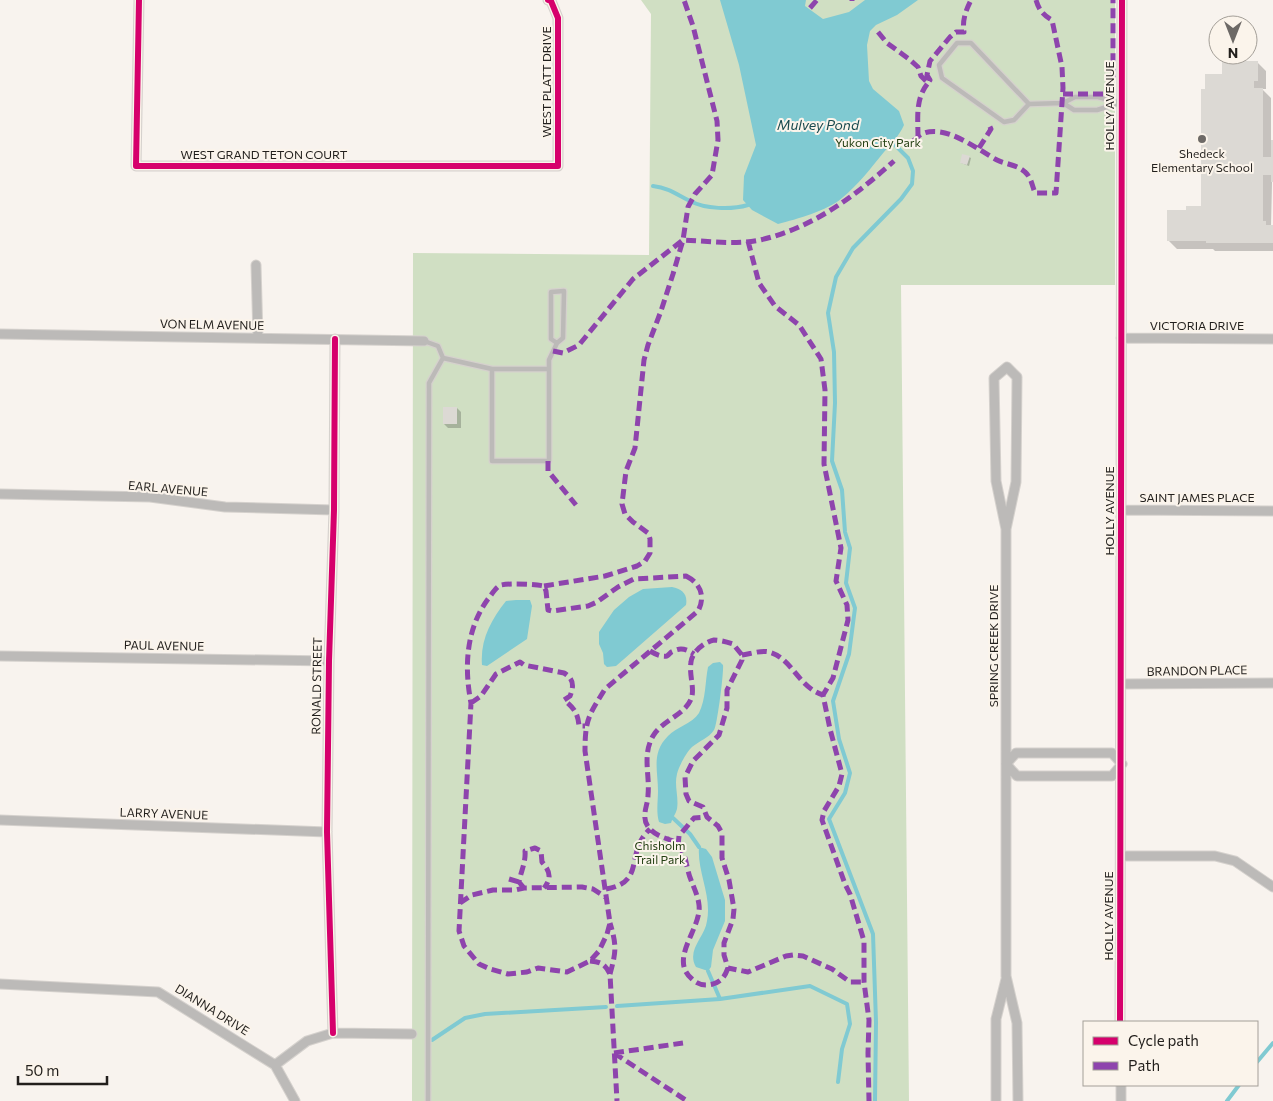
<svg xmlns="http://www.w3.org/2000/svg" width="1273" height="1101" viewBox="0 0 1273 1101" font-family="Commissioner,sans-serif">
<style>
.green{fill:#d0dfc3}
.water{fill:#80cad2}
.shadow{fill:#0003}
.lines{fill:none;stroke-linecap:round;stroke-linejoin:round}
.stream{stroke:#80cad2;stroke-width:4}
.building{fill:#dcd9d4}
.service-casing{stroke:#d5d1cd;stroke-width:7}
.minor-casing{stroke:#d5d1cd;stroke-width:11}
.service{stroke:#bcbab8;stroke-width:4.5}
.minor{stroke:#bcbab8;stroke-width:9}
.quiet{stroke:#8e44ad;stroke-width:5;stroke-dasharray:10 5;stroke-linecap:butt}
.cycleway-casing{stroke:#fbf4eb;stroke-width:9}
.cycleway{stroke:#d6006c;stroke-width:6}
.poi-dot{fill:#6d6966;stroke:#fbf4eb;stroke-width:2}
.labels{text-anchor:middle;stroke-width:4;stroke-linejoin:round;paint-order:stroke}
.street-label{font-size:12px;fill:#221f1c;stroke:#fbf4eb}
.park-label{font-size:12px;fill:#233f12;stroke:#fbf4eb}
.poi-label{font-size:12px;fill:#221f1c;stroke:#fbf4eb}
.water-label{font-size:14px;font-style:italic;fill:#18494e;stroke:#fbf4eb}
</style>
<rect width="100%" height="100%" fill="#f8f3ee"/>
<!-- green -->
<path class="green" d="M641,0H1115V285H901L909,1101H412L413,253L649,255L651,14Z"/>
<!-- water -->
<path class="water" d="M720,0H806L805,6L823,19L849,12L865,0H918L897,15L876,25L870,31L867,45L869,81L873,89L899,111L904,125C899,136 892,143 884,152C871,168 858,185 842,198C827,211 797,219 778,224L752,210L743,200L744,176L756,145L739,65Z
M672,587C682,589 688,594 686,605L616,666L607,667L604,664L603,653L599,644V632L614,610L629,597L643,589Z
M516,600H530L532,606L527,639L487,666L482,665C480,640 491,620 506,601Z
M720,662L723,665C724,672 717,727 714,730C709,738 699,741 692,747C686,753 679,766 677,774C674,786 679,797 677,809C676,814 672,818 671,823L665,824L659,822C656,812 658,801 658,791C658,770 651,753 668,736C676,727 692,724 699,713C706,699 705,682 708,667L713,663Z
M699,847L706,849L712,857L725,900V921L713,950L711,967L708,971L696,967C686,950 705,937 707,921C712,895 697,872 699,847Z"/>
<!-- shadow -->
<path class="shadow" d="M1257,62L1266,71V89H1262L1271,98V141H1273L1271,226H1273V251H1215L1213,249H1177L1168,240L1187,211L1202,207L1206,90L1223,76Z
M969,157L971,158L969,166L961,163Z
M457,408L461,412V428H448L444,424Z"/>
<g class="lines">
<!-- stream -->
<path class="stream" d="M653,186C669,188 676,194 690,201C705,209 731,210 748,205
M673,818L690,834L699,847
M708,971L720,999
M617,1006L720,999L810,986L847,1004L850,1024L842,1049L838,1082
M432,1040L465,1018L485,1014L606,1007
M1257,1062L1273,1043
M875,1101L876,1022L873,934L829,819L845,793L850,773L839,739L833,701L849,654L855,608L846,583L850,548L845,532L842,490L832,461L835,403L834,352L828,313L836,277L853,248L901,199L912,184L913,171L908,158L890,140
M1227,1101L1239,1085"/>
</g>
<!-- building -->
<path class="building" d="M1222,61H1258V81H1254V88H1263V157H1271V140H1273V182H1271V175H1263V221H1266V225H1273V243H1206V241H1167V210H1186V206H1201V89H1205V74H1222Z
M962,154L970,156L967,165L960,163Z
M443,407H457V424H443Z"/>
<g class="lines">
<defs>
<path id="service" d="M1063,103L1074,110H1097L1120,103
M1029,104L971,43H957L939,65L942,78L1004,122L1014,120L1029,104L1063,103L1075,97H1098L1121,103
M424,341L438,346L443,358L429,383L428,1101
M443,358L492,369H549
M492,369V461H549V360L557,343L563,338L564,291L551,292V339L557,343"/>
<path id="minor" d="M139,0L136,166H558V18L551,1L548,0
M256,265L258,338
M0,334L424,341
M1121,338L1273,339
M0,494L150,497L225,507L334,510
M1122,510L1273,511
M1006,529L1016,482L1017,377L1007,367L994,378L996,481L1006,529V976L1017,1023L1018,1101
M0,656L329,661
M1121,684L1273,683
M1016,753H1112L1122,764L1112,776H1017L1006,764Z
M0,820L327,832
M1121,856H1215L1235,861L1273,887
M0,984L158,992L275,1065L295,1101
M1120,1022L1122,0
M333,1033L327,832L329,661L334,510L335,339
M275,1065L307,1041L333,1033L412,1034
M1121,1085V1101
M996,1101V1019L1006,979"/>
</defs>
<!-- service casing -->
<use href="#service" class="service-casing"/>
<!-- minor casing -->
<use href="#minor" class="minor-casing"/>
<!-- service -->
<use href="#service" class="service"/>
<!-- minor -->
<use href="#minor" class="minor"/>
<!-- quiet -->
<path class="quiet" d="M852,0V1
M810,8L817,0
M878,32L887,43L909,59L918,67L921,76L928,83L930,80L927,75L930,61L950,37L956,32H964C962,20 966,10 971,0
M1063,94H1103L1109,90L1113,83V0
M918,137C918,118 915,99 928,83
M913,141C916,139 919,135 922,134C945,123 978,150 997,160C1005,164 1018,165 1025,172C1031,177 1032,185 1035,193H1056L1063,88L1062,67L1052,20C1043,15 1039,10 1036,0
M979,148L991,129L989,125
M748,241L759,283L775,306L799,325L821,359L825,390L824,464L841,548L836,581L847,605L848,620L833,678L823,695L830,729L842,774L839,786L824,811L822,820L845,884L850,894L864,941V982L869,1020L868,1053L869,1101
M553,351L563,353L579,345L633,279L683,240C708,241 735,245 760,240C813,228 855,196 894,161
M548,461V471L576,505
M686,576C700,583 706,596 698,611L605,689C589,715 585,719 585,751L610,923L607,934L599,951L590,961L567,972L538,968L527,972L508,974L490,969L479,964L464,946L459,931L471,703C464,667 466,629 488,599C492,594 496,587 501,585C510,583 535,584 544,586L546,591L548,610L552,611L588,606L597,602L618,587L634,579Z
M544,586L605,576L637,566L645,561L650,553V539L648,533L633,522L625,514L622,504L626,471L635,448L644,360L648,345L661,311L673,274L683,240L688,207L695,194L712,175L718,140L717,121L693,26L684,0
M650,651C655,654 661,657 667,656C670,654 670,652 674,651C681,647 688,650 694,654
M742,655C750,654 761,650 769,652C792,658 798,687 823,695
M471,703L481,696L496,674L520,662L524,665L564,673C574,679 574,686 570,696L564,700C574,708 578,713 579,726H585
M678,846L679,836L694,818L707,817
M509,879L519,882
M524,888L519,882C521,871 526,862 525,851L535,848L541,851L542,862C550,871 552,878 544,888
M606,889C647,882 624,853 650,829
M460,903L472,895L493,890H515L524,888L582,887L593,889L607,898
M590,961C601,962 605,964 610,974L617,1101
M728,968C725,976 722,981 713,984C705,986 698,985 692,979C668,959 702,928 699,905C698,896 694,888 691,880C688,873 687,865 685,858C683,853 680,845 675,842C675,841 669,840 668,839C657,836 643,828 645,814C645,808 648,802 648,795C650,775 642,755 653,736C662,720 688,714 692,696C694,686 689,674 691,662C692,652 704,642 714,640C720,640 727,642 733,644L742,655V660L727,690V708L719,735L693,761L685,777L686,794L689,801L703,807L707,817L718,826L722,833V858L729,880L734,909L733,919L724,943V955L728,968L748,972L786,956L793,955L803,956L832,969L850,982H864
M610,974C616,952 617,946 610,923
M614,1053L687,1101
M614,1053L683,1043"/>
<defs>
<path id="cycleway" d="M139,0L136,166H558V18L551,1L548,0
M1120,1022L1122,0
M333,1033L327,832L329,661L334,510L335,339"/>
</defs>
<!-- cycleway casing -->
<use href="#cycleway" class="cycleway-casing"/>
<!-- cycleway -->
<use href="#cycleway" class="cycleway"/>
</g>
<!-- markers -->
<circle class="poi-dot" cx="1202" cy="139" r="5"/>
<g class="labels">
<!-- street labels -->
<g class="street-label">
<text transform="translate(547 82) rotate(-90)" y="4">WEST PLATT DRIVE</text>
<text transform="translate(1110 106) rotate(-90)" y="4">HOLLY AVENUE</text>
<text x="264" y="159">WEST GRAND TETON COURT</text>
<text transform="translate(212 325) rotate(1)" y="4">VON ELM AVENUE</text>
<text x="1197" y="330">VICTORIA DRIVE</text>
<text transform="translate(168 489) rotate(5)" y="4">EARL AVENUE</text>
<text x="1197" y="502">SAINT JAMES PLACE</text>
<text transform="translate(1110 511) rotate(-90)" y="4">HOLLY AVENUE</text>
<text transform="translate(164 646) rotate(1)" y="4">PAUL AVENUE</text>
<text transform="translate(994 646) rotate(-90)" y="4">SPRING CREEK DRIVE</text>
<text transform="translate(1197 671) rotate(-1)" y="4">BRANDON PLACE</text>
<text transform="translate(317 686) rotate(-89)" y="4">RONALD STREET</text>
<text transform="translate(164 814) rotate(2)" y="4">LARRY AVENUE</text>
<text transform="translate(1109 916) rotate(-90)" y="4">HOLLY AVENUE</text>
<text transform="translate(212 1010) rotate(32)" y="4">DIANNA DRIVE</text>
</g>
<!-- park labels -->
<g class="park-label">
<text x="878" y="147">Yukon City Park</text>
<text x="660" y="850">Chisholm<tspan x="660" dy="14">Trail Park</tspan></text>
</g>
<!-- poi labels -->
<g class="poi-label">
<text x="1202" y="158">Shedeck<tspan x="1202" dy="14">Elementary School</tspan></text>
</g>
<!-- water labels -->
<g class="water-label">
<text x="818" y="130">Mulvey Pond</text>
</g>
</g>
<!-- legend -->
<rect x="1083" y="1021" width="175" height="65" fill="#fbf4eb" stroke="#a49f98"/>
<rect x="1093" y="1037" width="25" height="8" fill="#d6006c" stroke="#a49f98"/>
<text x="1128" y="1046" font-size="15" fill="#221f1c">Cycle path</text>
<rect x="1093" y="1062" width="25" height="8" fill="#8e44ad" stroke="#a49f98"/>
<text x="1128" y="1071" font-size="15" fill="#221f1c">Path</text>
<!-- north arrow -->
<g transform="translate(1233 40) rotate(180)"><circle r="24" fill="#fbf4eb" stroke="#a49f98"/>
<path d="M0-4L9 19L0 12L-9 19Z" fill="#6d6966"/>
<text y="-8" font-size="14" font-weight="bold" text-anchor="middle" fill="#221f1c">N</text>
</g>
<!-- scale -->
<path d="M18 1076v8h89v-8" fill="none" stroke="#221f1c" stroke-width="2.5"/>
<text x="25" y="1076" font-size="15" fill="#221f1c" stroke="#fbf4eb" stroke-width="4" paint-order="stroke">50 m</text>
</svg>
